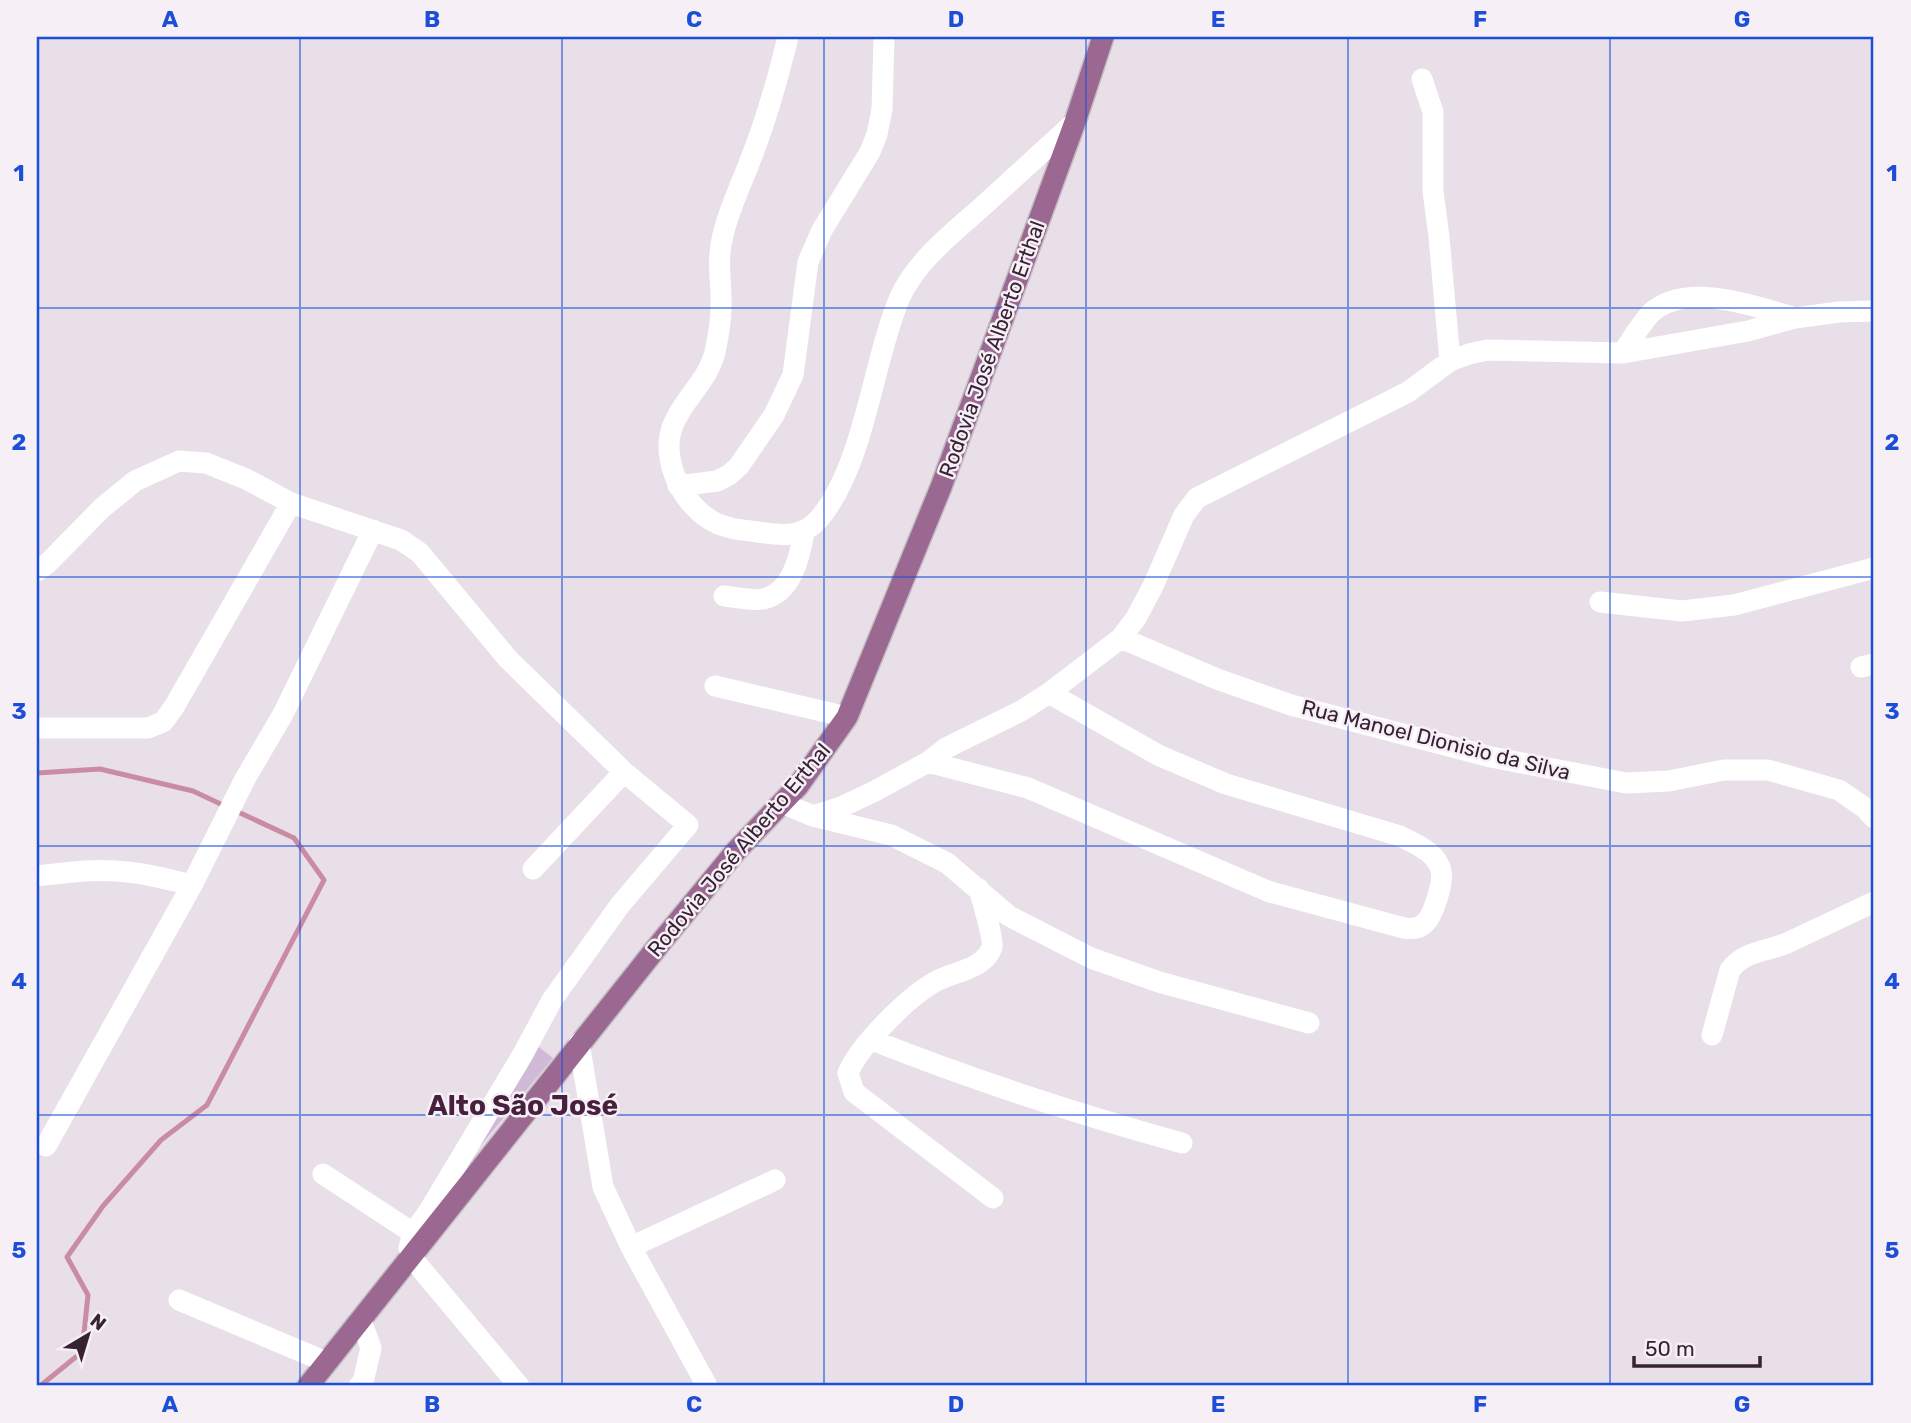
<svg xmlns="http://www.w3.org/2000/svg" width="1911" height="1423" viewBox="0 0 1911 1423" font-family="Rubik,sans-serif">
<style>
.green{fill:#d0bad8}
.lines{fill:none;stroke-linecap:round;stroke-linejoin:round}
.stream{stroke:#c98ca3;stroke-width:5}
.major-casing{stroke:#c3bdc2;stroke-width:24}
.minor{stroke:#fff;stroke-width:21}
.major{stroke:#9a6890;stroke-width:21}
.grid{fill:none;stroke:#1d4ed8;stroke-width:2;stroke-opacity:0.55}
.labels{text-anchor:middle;stroke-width:5;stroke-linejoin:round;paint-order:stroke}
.street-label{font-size:21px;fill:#372233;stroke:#f6eff6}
.district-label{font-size:28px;font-weight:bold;fill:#47203e;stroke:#f6eff6}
.neatline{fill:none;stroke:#1d4ed8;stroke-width:2.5}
.grid-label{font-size:23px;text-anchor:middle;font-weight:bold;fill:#1d4ed8}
</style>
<rect width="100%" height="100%" fill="#e9dfe9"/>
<!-- green -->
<path class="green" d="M535,1044L553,1058L454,1178Z"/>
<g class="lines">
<!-- stream -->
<path class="stream" d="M37,773L100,769L193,791L227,807
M40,1386L82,1352L88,1295L67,1257L103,1206L161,1140L207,1105L324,880L294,838L236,811"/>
<defs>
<path id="major" d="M308,1386L662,941L736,851L798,786L847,717L941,487L1075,122L1103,37"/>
</defs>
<!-- major casing -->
<use href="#major" class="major-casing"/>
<!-- minor -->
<path class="minor" d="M788,37C778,78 766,121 750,161C741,185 729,209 723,235C716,262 722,281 721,308C721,322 718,338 715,352C708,381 683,399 673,425C659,460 684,509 718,524C728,528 740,530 751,531C776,535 801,540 819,519C865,464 872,363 900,297C917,260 954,232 983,206C1014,178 1044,150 1075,122
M1422,79L1433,112V191L1439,237L1450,361
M1623,353C1631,340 1640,325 1651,313C1686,281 1754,306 1793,317
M678,486L717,481L729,475L739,466L774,415L793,375L808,262L822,230L870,152L877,134L882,109L884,38
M37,571L48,563L102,508L135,481L179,461L206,463L246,479L291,503L401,540L420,553L508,659L624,772L688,825L620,905L552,1000L523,1054L429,1211L413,1233L409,1248L412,1258L519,1386
M724,596C736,597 751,601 763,599C792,593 800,556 804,532
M1600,602L1682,611L1734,605L1874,568
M1121,638L1217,679L1291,705L1491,757L1626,783L1669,781L1724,770H1768L1839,790L1865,808L1874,818
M1861,667L1874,664
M715,686L847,717
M37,728H148L163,722L174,707L291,503
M928,762L1028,788L1270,892L1404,928C1412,929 1419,929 1425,923C1433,916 1444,882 1441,871C1437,852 1415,844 1400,836L1226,784L1158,755L1049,693
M782,803L813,816L841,807L873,792L928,762L946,748L1021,711L1049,693L1121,638L1136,618L1153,586L1184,515L1197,498L1408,392L1450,361L1469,354L1487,350L1623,353L1748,331L1795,318L1839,312L1874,311
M813,816L891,835L947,863L1009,916L1091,958L1159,982L1309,1023
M533,869L624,772
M37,876C63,873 89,869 115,871C141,872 166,879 192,885L245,779L283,714L373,530
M979,889C982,899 994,940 992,947C985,970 950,972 933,983C907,998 859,1046 848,1073L854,1092L993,1198
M1712,1035L1730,970C1744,951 1766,952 1787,943L1874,902
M872,1040C973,1080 1077,1114 1182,1143
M579,1043L603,1187L631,1247L707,1386
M46,1146L192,885
M323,1174L413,1233
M631,1247L775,1180
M179,1300L326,1362
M359,1386L363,1382L371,1348L361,1320"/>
<!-- major -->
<use href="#major" class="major"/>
</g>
<!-- grid -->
<path class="grid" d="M300,37V1386M562,37V1386M824,37V1386M1086,37V1386M1348,37V1386M1610,37V1386M37,308H1874M37,577H1874M37,846H1874M37,1115H1874"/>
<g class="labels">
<!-- street labels -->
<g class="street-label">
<text transform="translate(992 349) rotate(-70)" y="7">Rodovia José Alberto Erthal</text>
<text transform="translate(1436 740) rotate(14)" y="7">Rua Manoel Dionisio da Silva</text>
<text transform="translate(739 850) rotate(-50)" y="7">Rodovia José Alberto Erthal</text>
</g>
<!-- district labels -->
<g class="district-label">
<text x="523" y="1115">Alto São José</text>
</g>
</g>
<!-- border -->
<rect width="1911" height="1423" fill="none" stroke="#f6eff6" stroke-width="77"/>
<!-- north arrow -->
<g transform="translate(88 1335) rotate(38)" stroke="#f6eff6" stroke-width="5" paint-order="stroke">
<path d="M0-5L12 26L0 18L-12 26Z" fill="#372233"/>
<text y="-10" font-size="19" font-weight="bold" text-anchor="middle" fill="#372233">N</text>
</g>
<!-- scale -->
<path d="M1634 1356v10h126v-10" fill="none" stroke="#372233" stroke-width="3.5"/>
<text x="1645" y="1356" font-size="21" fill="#372233" stroke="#f6eff6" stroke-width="5" paint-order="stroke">50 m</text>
<rect x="38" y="38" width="1834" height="1346" class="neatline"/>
<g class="grid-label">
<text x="170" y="27">A</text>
<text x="432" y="27">B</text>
<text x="694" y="27">C</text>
<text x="956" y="27">D</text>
<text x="1218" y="27">E</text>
<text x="1480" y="27">F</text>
<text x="1742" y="27">G</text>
<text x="19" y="181">1</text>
<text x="1892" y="181">1</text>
<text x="19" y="450">2</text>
<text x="1892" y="450">2</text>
<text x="19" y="719">3</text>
<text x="1892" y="719">3</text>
<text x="19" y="989">4</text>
<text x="1892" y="989">4</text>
<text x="19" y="1258">5</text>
<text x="1892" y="1258">5</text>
<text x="170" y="1412">A</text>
<text x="432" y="1412">B</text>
<text x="694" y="1412">C</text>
<text x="956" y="1412">D</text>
<text x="1218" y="1412">E</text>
<text x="1480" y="1412">F</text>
<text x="1742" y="1412">G</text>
</g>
</svg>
